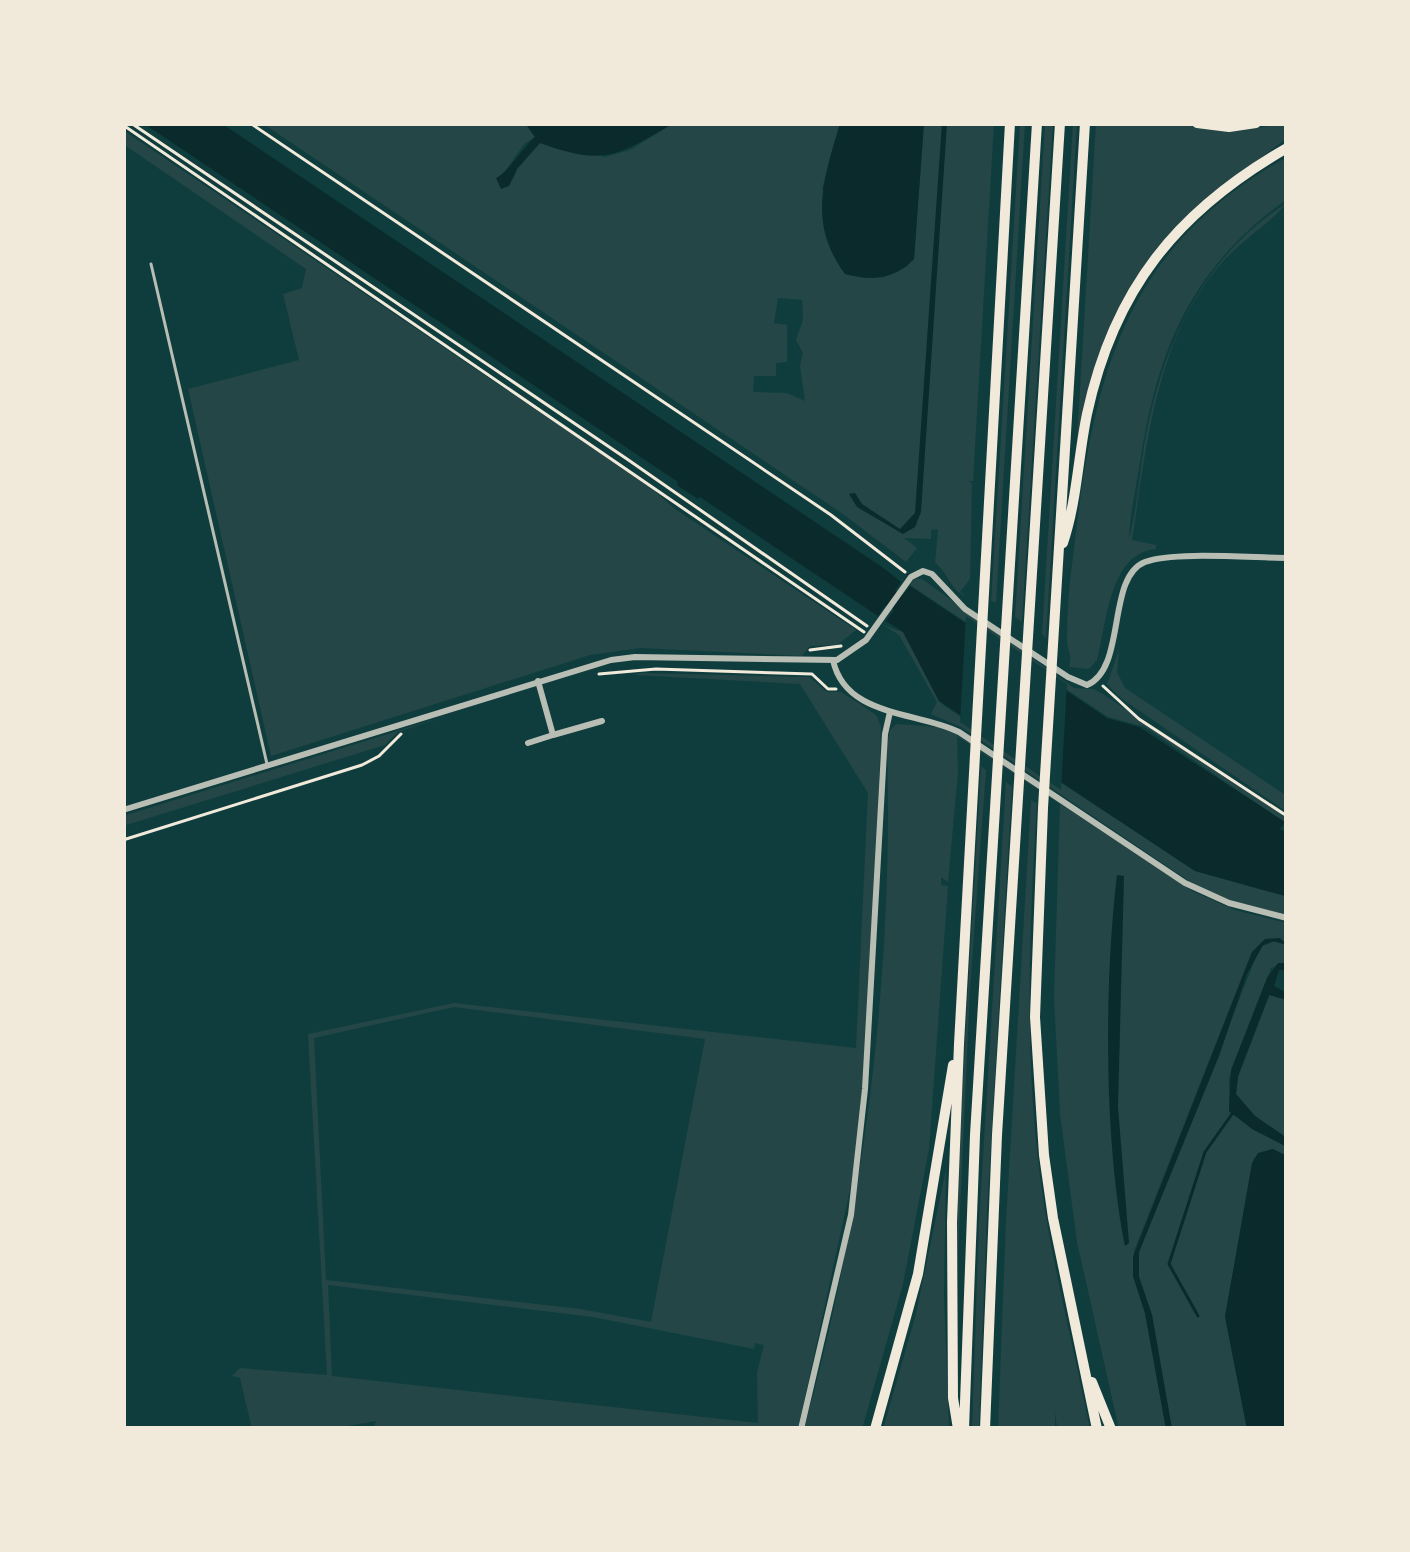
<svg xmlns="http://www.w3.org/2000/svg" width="1410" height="1552" viewBox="0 0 1410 1552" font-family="Jost,sans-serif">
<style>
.green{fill:#244646;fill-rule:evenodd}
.water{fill:#0a2a2b}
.pier{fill:#0f3d3e}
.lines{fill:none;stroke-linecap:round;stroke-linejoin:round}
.stream{stroke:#0a2a2b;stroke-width:3}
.path{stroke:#f1e9da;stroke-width:3}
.service{stroke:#b8beb3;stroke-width:3}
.minor{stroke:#b8beb3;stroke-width:6}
.tertiary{stroke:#b8beb3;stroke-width:6}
.motorway{stroke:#f1e9da;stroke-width:10}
</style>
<rect width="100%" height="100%" fill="#0f3d3e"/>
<!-- green -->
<path class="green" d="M262,123H525L535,137L524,144L503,175L513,179L517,169L540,142L605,157L630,150L674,123H840L822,189L882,278L906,267L914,259L924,123H942L938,246L947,123H994L973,481H969L972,484L970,579L960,592L966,596C952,593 948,572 935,563L938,529L931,530V539L904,538L917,548L906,562L843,514ZM778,298L802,300L803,320L796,340L803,353L800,366L805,401L787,393L753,392L754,376H776V363L787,362V325L774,323Z
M1020,123H1025L996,603L991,601Z
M1045,123H1053L1022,622L1015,617Z
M1073,123H1077L1046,638L1042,634Z
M1096,123H1185L1239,131L1287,123V138C1221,189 1176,214 1130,288L1077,440Z
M123,130L650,487L675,509L856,630L837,645L810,646L802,656L640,648L590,655L271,756L188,389L299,360L283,294L302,288L306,269L123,144Z
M1287,157V199C1193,267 1159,344 1141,456C1137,483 1130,512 1129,539C1137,509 1139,477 1144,446C1161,349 1201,257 1287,203C1268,225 1239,242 1219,266C1155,342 1147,446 1132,540L1156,545V549C1109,553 1107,623 1097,660L1089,669L1069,667C1073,652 1067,653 1067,639C1067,612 1069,584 1073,557C1093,380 1121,249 1287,157Z
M914,579H922L1074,688L1094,689L1103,694L1284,816L1287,824L1145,727L1108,717L910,585Z
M883,625L903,632L939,701L946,707L1195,871L1284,896L1287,894V915L1234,902L1198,887L961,727L931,714L937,702L899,635Z
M1119,650L1117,672L1125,688L1287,796V812L1118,696L1107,684Z
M640,673L809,677L827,692H841L866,708L877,716L881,727L871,1017L856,1162L798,1429H373L376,1421L348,1426L359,1429H252L240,1378L232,1376L240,1368L327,1375L308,1034L454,1003L856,1048L868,793L800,684L635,675ZM454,1007L705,1039L651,1322L581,1309L326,1280L314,1038ZM328,1285L593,1317L754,1349L755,1343L764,1345L757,1373L758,1423L332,1376Z
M449,715L398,732L385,745L123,826V816Z
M896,724L938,727L956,734L1192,891L1235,910L1287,923V941L1265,939L1252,952L1134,1251L1133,1276L1145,1313L1166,1429H1119L1077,1242L1060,1114L1054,998L1060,804L957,736L958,772L948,882L941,877V885L948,886L929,1149L903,1284L862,1429H804C864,1213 894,971 887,746L890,730Z
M981,766L986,770L970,989L956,1299L959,1144Z
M1006,782L1012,787L987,1211L979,1429H972L979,1222Z
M1031,800L1037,803C1030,916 1025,1028 1036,1141C1045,1239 1071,1333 1090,1429H1057L1055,1412V1429H998L1006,1221Z
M1276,941L1287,945V963L1271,968L1229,1078V1112L1287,1147V1156L1272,1149L1254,1158L1225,1315L1247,1429H1172L1152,1315L1139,1277V1252L1260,947Z
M1270,994L1287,1000V1138L1255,1116L1236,1094L1238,1077Z
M946,1169L944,1296L949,1429H883L916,1314Z"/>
<!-- water -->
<path class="water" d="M143,123H221L882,567L901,582L895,591L902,596L910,586L1107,718L1139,727L1285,822L1280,829L1287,833L1286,896L1195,871L939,701L903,632L886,621L894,610L886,605L878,616L700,497L698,499L677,485L678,482Z
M525,123H674C618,155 605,167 540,143L517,169L509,186L501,189L496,178C507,173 523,148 535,137Z
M840,123H924L914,259C894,280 871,281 845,274C807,222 824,179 840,123Z
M942,123H947L921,512L915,527L903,534L857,507L849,494L855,493L862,504L900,529L915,513Z
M1117,875L1124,876L1118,1107L1129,1243L1125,1246C1104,1142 1104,982 1117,875Z
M1280,938L1287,945L1273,941L1263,945L1247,974L1219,1056L1139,1252V1277L1152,1315L1172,1429H1166L1145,1313L1133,1276V1257L1252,952L1265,939Z
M1278,963H1287V970H1279L1274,986L1287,993V1000L1269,995L1238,1076L1236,1094L1255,1116L1287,1138V1147L1252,1129L1229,1111L1231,1070L1267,978Z
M1273,1149L1287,1156V1429H1247L1225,1317L1252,1163L1258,1153Z"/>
<!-- pier -->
<path class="pier" d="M966,616L1067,684L1061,790L960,722Z"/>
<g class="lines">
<!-- stream -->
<path class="stream" d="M1198,1316L1169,1264L1205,1152L1232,1114"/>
<!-- path -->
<path class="path" d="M131,123L627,459L867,626
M250,123L831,515L905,572
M123,125L864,632
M810,650L841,646
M599,674L656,669L812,674L828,689H836
M1103,686L1139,719L1287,816
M123,840L362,765L379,756L401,734"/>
<!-- service -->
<path class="service" d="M151,264L267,764"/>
<!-- minor -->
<path class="minor" d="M833,660C845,717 916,711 959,732L1185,883L1229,903L1287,918
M553,735L602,721
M528,743L553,735L538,681
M801,1429L851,1215L865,1089L885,734L890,712"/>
<!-- tertiary -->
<path class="tertiary" d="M123,810L611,660L635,657L837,660L866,640L911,577L923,571L932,574L965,609L1068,677L1087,685C1127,668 1106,577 1145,562C1173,551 1254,558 1287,558"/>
<!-- motorway -->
<path class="motorway" d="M1085,123L1043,808L1035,1017L1044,1155L1053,1218L1097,1429
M1197,123L1229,127L1256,123
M1063,543C1077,501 1078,457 1087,414C1114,289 1177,211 1287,148
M1092,1382L1111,1429
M875,1429L918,1274L953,1065
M958,1429L953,1398L952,1222L959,1044L1010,123
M964,1429L975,1135L1037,123
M985,1429L997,1135L1060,123"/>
</g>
<!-- border -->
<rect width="1410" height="1552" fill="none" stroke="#f1e9da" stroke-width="252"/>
</svg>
